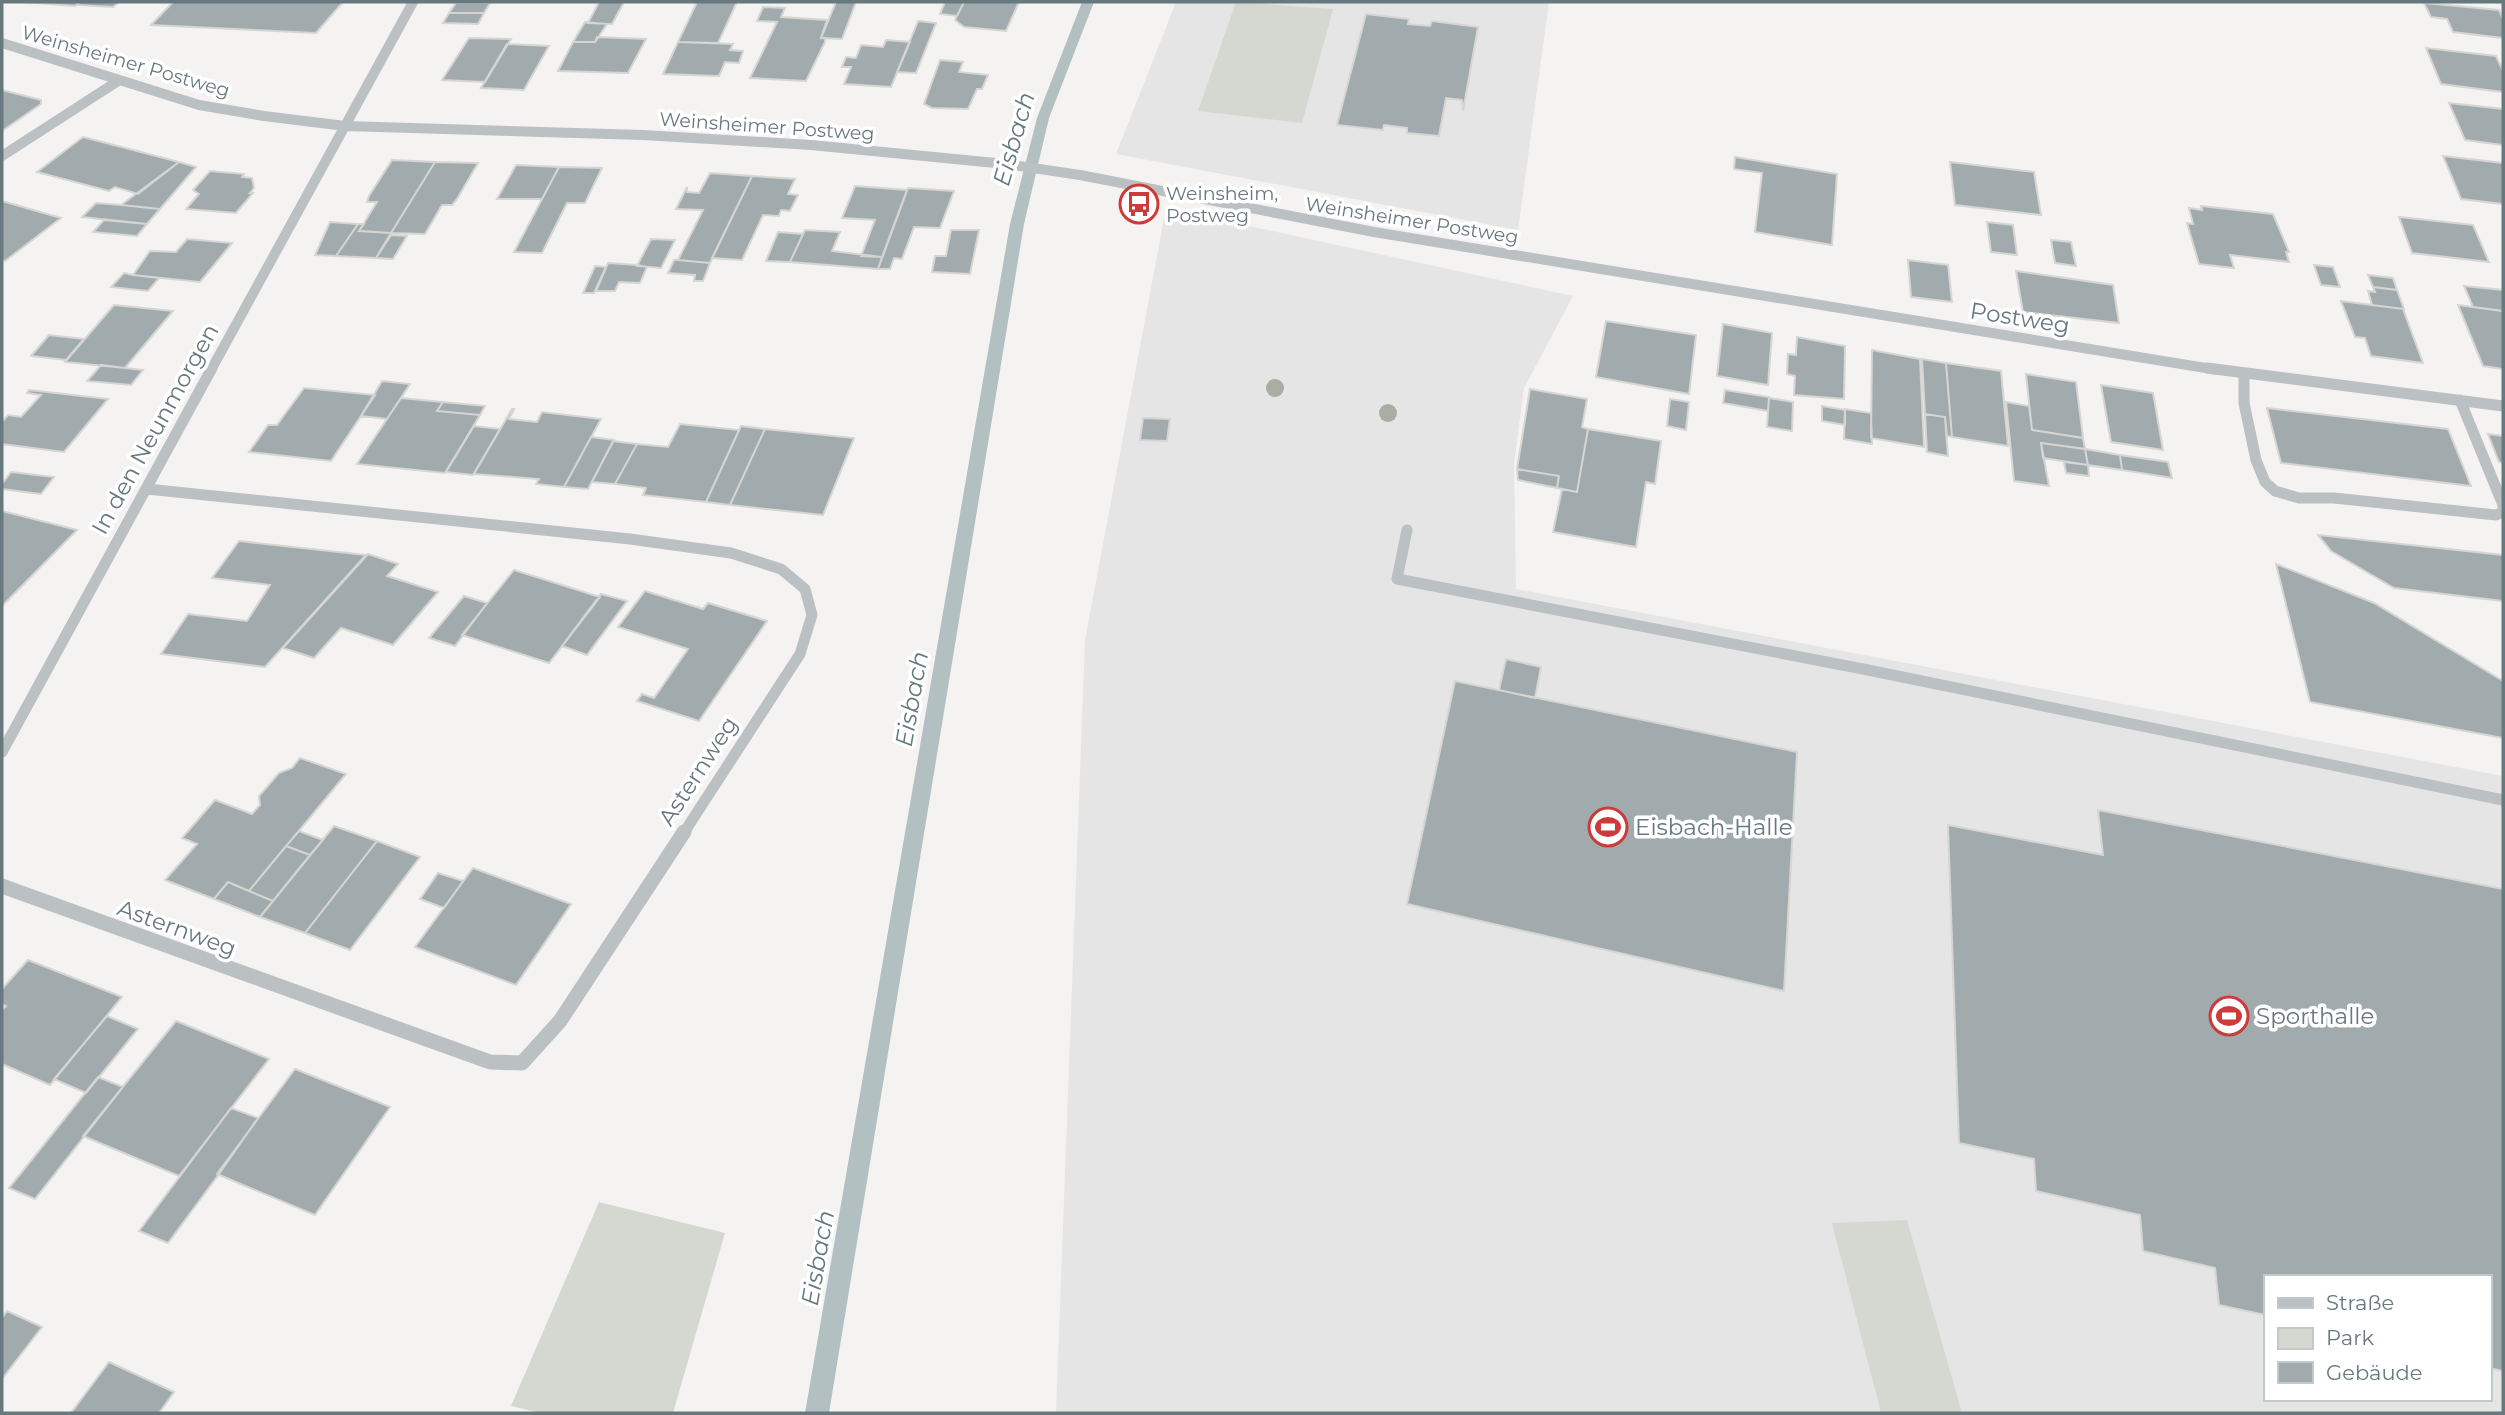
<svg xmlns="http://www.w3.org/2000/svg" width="2505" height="1415" viewBox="0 0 2505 1415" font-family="Montserrat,sans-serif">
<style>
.built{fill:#e4e5e4;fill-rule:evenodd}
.green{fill:#d5d8d0}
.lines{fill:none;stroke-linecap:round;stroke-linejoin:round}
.stream{fill:#b2c0c1;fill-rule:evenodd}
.building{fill:#a1abad;stroke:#d5d5d3;stroke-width:2}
.minor-far2{stroke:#bbc0c2;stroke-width:10}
.minor-far1{stroke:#bbc0c2;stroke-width:11}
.minor{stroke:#bbc0c2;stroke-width:15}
.tree{fill:#a9aea4}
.labels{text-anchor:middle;stroke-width:7;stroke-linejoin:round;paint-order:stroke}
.far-street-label{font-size:19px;fill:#67797e;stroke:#fff}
.far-poi-label{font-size:19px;fill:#67797e;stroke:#fff;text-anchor:start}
.street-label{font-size:23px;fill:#67797e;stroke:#fff}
.poi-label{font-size:23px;fill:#67797e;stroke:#fff;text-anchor:start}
.water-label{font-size:24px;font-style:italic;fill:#637a7b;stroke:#fff}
</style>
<rect width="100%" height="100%" fill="#f4f3f1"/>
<!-- built -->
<path class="built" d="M1176,2H1549L1518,230L1116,154Z
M1166,208L1573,296L1524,388L1514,463L1516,589L2503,776V1413H1056L1085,640ZM2265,1277H2489V1399H2265Z"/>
<!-- green -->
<path class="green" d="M1236,2L1333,9L1302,123L1198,111Z
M599,1202L725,1233L673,1413H540L511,1406Z
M1907,1220L1962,1413H1881L1832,1223Z"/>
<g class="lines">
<!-- stream -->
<path class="stream" d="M1082,2H1094L1049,118L1024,224L829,1413H805L1010,224L1037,118Z"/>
</g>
<!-- building -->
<path class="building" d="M23,2H80L75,6Z
M80,2H119L113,7L77,5Z
M173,2H343L316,33L151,25Z
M599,2H624L612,24L588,23Z
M697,2H737L718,43L678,42Z
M836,2H856L842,39L821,38Z
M945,2H964L957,16L940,14Z
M964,2H1019L1006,31L964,27L955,20Z
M456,3H490L484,13H449Z
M2424,3L2499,10L2503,19V38L2453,32L2447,19L2431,17Z
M763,7L785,8L781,17L827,20L821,38H825V42L806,81L750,78L777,22L757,21Z
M449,13H484L478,24L443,23Z
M1366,14L1409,19L1408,24L1430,26L1432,21L1478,27L1463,111L1462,100L1446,98L1439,136L1407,133V128L1384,125L1383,130L1337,125Z
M918,21L936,23L916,73L897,72Z
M585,22L607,24L595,42H573Z
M597,37L646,39L628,73L558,71L573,42H595Z
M469,38L511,39L485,82L442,80Z
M886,40L910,42L891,87L844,84L851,67H842L846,57L856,58L861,45L883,47Z
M678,42L733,44L730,50L743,51L739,63L725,62L719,76L663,74Z
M507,44L549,46L524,90L481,88Z
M2426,48L2496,56L2503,71V92L2441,84Z
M940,60L963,62L959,72L988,75L982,89H977L968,109L932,108L924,104Z
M2,90L41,100V104L2,131Z
M2449,103L2503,109V145L2465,140Z
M83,137L179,162L138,194L115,187L109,191L37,172Z
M2443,156L2503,163V204L2461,199Z
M1735,157L1837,174L1832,245L1755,232L1762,173L1734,169Z
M392,160L435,162L391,233L359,231L377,202H367L369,196Z
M179,162L196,167L160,209L121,205Z
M435,162L478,163L457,199L452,205H442L425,234L391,233Z
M1950,162L2034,172L2041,215L1955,205Z
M516,165L559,167L542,199H497Z
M559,167L602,168L585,203H567L542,253L514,252Z
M210,171L244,174L242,177L252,178L254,188L250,193H253L236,213L186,209L199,194L193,190Z
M710,173L752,176L710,263L678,260L703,210L676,209L687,187V192L699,193Z
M752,176L795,179L788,194L798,195L790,211L781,210L779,216L763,215L742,260L712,258Z
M855,186L907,190L882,257L861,256L875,220L842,218Z
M908,188L954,191L940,228L914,227L902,259L894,258L890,269H878Z
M2,201L61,218L5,261L2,260Z
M96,203L121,205L160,209L147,224L82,217Z
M2201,206L2273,214L2289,252H2286L2289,262L2230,255L2234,268L2199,264L2187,223L2193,224L2189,208L2202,210Z
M2399,217L2473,225L2489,262L2412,253Z
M104,220L147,224L137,236L93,232Z
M330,222L358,224L336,256L315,255Z
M1987,222L2013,225L2017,255L1991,252Z
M358,224H364L359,231L391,233L376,258L336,256Z
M805,230L840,232L832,251L882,257L878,269L790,262Z
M951,230H979L970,274L932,272L935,256H946Z
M778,232L803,234L790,262L766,261Z
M391,235L407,236L393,259L376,258Z
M187,239L232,243L200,282L133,275L150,251L176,252Z
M651,239L675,240L661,268L637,266Z
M2051,240L2071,242L2076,266L2055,263Z
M674,260H678L710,263L703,281H694L695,275L668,273Z
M1908,260L1948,265L1952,302L1911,297Z
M608,263L638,265L647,267L640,283L619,282L615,291H596Z
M2314,265L2333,267L2340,287L2321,285Z
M595,266L606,267L594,293H583Z
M2016,271L2113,285L2119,323L2023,312Z
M124,273L133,275L159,278L148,291L111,287Z
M2368,275L2393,278L2397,290L2373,287Z
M2464,286L2503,290V311L2473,307Z
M2373,287L2397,290L2404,309L2372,305L2368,291L2375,292Z
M2341,301L2403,309L2423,363L2371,356L2365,338L2355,337Z
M114,305L173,311L125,368L65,362Z
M2458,305L2503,311V369L2483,366Z
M1606,321L1696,335L1689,394L1596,377Z
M1723,324L1772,333L1768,385L1717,376Z
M49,335L84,339L66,360L31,356Z
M1797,337L1845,346L1844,399L1794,395L1795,376L1787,374L1788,354L1796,355Z
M1872,350L1920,359L1924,447L1871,438Z
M1922,359L1946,363L1952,437L1947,436L1945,417L1925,414Z
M1946,363L2001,371L2008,446L1952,437Z
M101,365L125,368L143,370L131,385L87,381Z
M2026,374L2076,382L2083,438L2032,430Z
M382,381L410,384L387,419L361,416Z
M2101,385L2153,393L2163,450L2111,442Z
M304,388L375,395L331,461L249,452L268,425H277Z
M1530,389L1587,399L1582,427L1588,429L1577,492L1557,488L1559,476L1517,469Z
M29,390L108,399L64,452L2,444V422L8,415L21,417L41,395L27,393Z
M1725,390L1769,397L1768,411L1723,403Z
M401,398L443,402L437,411L480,415L445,473L357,464Z
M1769,398L1793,402L1792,431L1767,427Z
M1670,399L1689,402L1686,430L1667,426Z
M443,402L485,406L480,415L437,411Z
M2006,402L2029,406L2032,430L2083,438L2085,449L2041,443L2049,486L2014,481Z
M1822,406L1845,410V425L1822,421Z
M2267,408L2448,429L2471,486L2281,463Z
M512,409H514L509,419L537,422L542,412L601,419L564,487L536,484L539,479L474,474Z
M1845,409L1871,413L1872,444L1844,439Z
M1925,414L1945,417L1948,456L1927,452Z
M1143,418L1170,419L1167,441L1140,440Z
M680,424L739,430L706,502L643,495L646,488L615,484L637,444L668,447Z
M474,426L500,429L473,475L446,472Z
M741,426L765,429L730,505L706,502Z
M765,429L854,438L823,515L730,505Z
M1588,429L1661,441L1655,484L1646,482L1636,547L1553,532L1562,489L1577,492Z
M2488,434L2503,436V463L2499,462Z
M591,437L614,440L588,489L564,487Z
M613,441L637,444L615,484L592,482Z
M2041,443L2085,449L2088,465L2043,458Z
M2085,449L2120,455L2122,470L2088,465Z
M2120,455L2168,462L2172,478L2122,470Z
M2064,462L2088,465L2089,476L2066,473Z
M1517,469L1559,476L1557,488L1518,480Z
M11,472L54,477L41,494L2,489V484Z
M2,511L77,530L2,606Z
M2318,535L2503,555V601L2394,588L2331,551Z
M239,541L366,555L265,667L161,654L188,614L247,621L270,585L212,578Z
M368,554L398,564L387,576L438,592L393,645L341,628L314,658L283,648Z
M2276,564L2374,603L2503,681V738L2310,702Z
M514,570L600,597L549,663L462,635Z
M645,591L703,609L708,603L767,621L699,721L637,701L642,694L654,698L688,649L618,627Z
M601,594L627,601L587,655L562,646Z
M464,596L487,603L455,646L429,638Z
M1506,659L1541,667L1535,698L1499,690Z
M1455,681L1797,752L1784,991L1407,904Z
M300,758L346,774L249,891L228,882L214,899L165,880L197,844L182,838L215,800L252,814L260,805L259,796L279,773L292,768Z
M2098,810L2503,889V1371L2489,1368V1277H2265V1315L2219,1305L2215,1268L2143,1251L2140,1215L2036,1191L2034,1159L1959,1143L1948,825L2103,855Z
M334,826L377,841L305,933L260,917Z
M299,831L323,840L310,855L286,846Z
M377,841L420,857L350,950L305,933Z
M286,846L310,855L273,901L249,891Z
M473,868L571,904L516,985L415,947Z
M438,873L463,881L444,908L420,899Z
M228,882L249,891L273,901L260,917L214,899Z
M28,960L122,997L50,1085L2,1064V1010L6,1006L2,1004V989Z
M107,1016L138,1029L86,1093L54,1079Z
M176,1021L269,1059L179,1176L83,1136Z
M295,1069L390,1107L315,1215L217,1174Z
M98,1077L123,1087L35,1199L9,1188Z
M231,1108L258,1118L219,1174L168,1243L139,1231Z
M7,1311L42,1327L2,1379V1318Z
M109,1362L174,1392L159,1413H71Z"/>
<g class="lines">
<!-- minor-far2 -->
<path class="minor-far2" d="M2,43L199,105L264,116L345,126L643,135L811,145L1006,164L1080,175L1374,232L2218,370
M2,156L118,81
M211,370L413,2"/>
<!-- minor-far1 -->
<path class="minor-far1" d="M2207,368L2503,406
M2244,373V403L2256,460L2265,482L2275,491L2299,498H2334L2496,515L2503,512V505L2460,400
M147,489L630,539L731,553L781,569L805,589L812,615L800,654L683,834
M1407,530L1397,579L1868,670L2503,800
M2,752L212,368"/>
<!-- minor -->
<path class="minor" d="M2,886L490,1062L522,1063L560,1021L684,832"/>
</g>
<!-- trees -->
<g class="tree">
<circle cx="1275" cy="388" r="9"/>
<circle cx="1388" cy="413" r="9"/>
</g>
<!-- icons -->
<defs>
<symbol id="bus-ring" viewBox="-11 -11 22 22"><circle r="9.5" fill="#fff" stroke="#cc3b39" stroke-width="1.5"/><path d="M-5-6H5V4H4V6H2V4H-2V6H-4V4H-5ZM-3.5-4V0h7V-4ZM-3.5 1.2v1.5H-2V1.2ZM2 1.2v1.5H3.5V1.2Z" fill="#cc3b39"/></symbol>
<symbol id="stadium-ring" viewBox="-11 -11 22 22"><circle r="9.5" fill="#fff" stroke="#cc3b39" stroke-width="1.5"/><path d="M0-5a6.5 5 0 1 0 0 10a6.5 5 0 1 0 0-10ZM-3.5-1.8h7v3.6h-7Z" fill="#cc3b39"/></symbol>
</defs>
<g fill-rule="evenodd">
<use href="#bus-ring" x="1117" y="182" width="44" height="44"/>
<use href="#stadium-ring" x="1586" y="805" width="44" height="44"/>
<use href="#stadium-ring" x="2207" y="994" width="44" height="44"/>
</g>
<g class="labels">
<!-- far-street labels -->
<g class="far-street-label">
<text transform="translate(126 61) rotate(16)" y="7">Weinsheimer Postweg</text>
<text transform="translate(767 126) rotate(4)" y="7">Weinsheimer Postweg</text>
<text transform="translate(1412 220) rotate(9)" y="7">Weinsheimer Postweg</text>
</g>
<!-- far-poi labels -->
<g class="far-poi-label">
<text x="1166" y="200">Weinsheim,<tspan x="1166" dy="22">Postweg</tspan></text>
</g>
<!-- street labels -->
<g class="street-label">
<text transform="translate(2020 318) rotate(9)" y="8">Postweg</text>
<text transform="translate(155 429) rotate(-61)" y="8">In den Neunmorgen</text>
<text transform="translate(698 771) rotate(-57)" y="8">Asternweg</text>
<text transform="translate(177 928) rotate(20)" y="8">Asternweg</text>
</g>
<!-- poi labels -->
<g class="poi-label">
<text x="1635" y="835">Eisbach-Halle</text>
<text x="2256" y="1024">Sporthalle</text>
</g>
<!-- water labels -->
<g class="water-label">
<text transform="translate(1014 139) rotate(-74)" y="8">Eisbach</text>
<text transform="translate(912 699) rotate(-80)" y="8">Eisbach</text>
<text transform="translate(818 1258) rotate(-80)" y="8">Eisbach</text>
</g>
</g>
<!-- border -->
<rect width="2505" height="1415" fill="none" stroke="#67797e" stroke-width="7"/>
<!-- legend -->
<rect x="2264" y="1275" width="228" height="126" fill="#ffffff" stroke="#c2c9cb" stroke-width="2"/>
<rect x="2278" y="1298" width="35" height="10" fill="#bbc0c2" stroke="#c2c9cb" stroke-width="2"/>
<text x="2326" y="1310" font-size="21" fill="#67797e">Straße</text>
<rect x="2278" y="1328" width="35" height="21" fill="#d5d8d0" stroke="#c2c9cb" stroke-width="2"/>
<text x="2326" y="1345" font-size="21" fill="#67797e">Park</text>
<rect x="2278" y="1362" width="35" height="21" fill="#a1abad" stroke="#c2c9cb" stroke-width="2"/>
<text x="2326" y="1380" font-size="21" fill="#67797e">Gebäude</text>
</svg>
